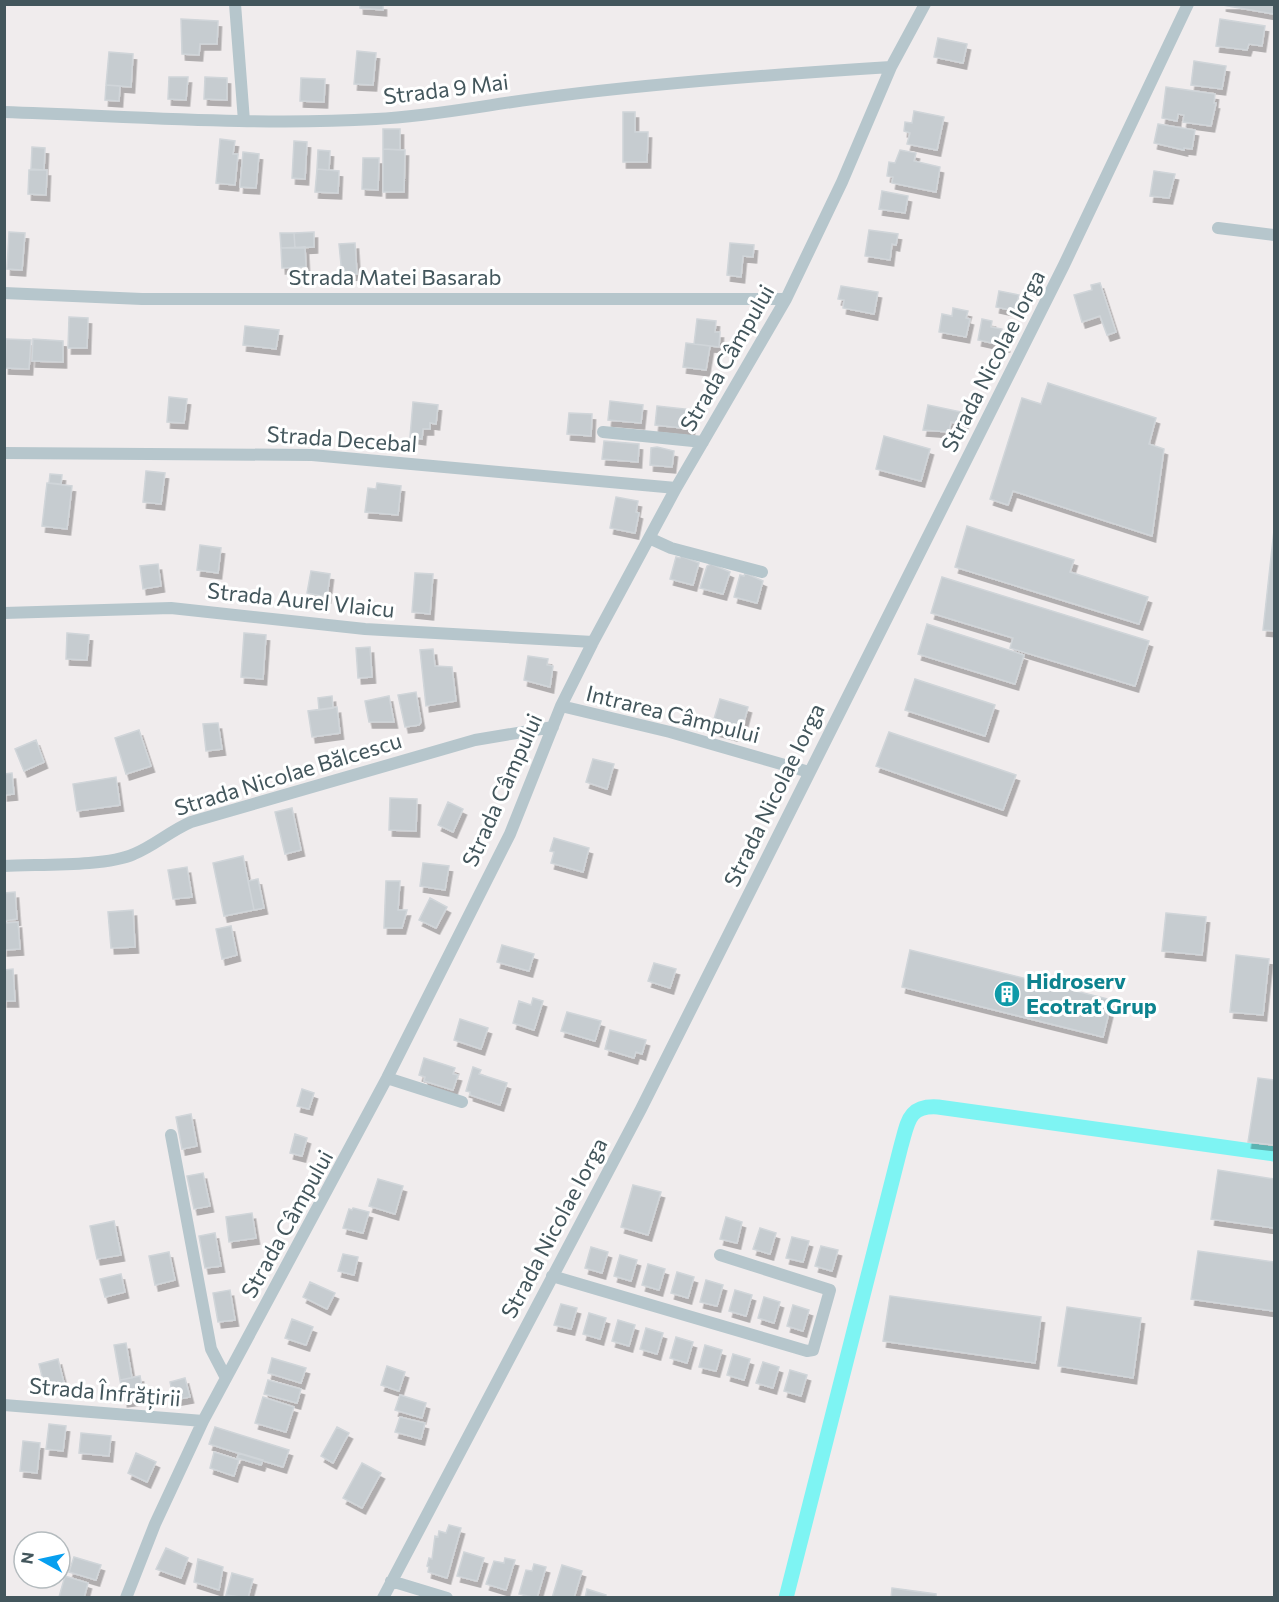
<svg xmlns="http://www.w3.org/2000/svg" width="1279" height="1602" viewBox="0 0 1279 1602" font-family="Commissioner,sans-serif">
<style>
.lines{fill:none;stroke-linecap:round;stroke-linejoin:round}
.canal{stroke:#7ef4f3;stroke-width:15}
.building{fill:#c6ccd0;stroke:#d0d5d9;stroke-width:1.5;filter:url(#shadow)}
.street{stroke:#b6c6cc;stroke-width:12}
.labels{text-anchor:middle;stroke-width:6;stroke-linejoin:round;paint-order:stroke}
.street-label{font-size:22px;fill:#43565c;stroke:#fff}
.culture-label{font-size:22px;font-weight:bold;fill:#0d838f;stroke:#fff;text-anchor:start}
</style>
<defs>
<filter id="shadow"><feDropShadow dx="3.5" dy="6" stdDeviation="0" flood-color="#0004"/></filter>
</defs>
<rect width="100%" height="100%" fill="#f0eced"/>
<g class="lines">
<!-- canal -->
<path class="canal" d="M786,1598L901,1146C908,1122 908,1105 938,1107L1274,1154"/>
</g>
<!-- building -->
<path class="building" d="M360,4H383V10L360,8Z
M1274,4V14L1223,5V4Z
M181,19L218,21L217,44H200L199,55L182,54Z
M1220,19L1265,26L1262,46L1249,44L1247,50L1216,46Z
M938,38L967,44L963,63L934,57Z
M357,51L376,53L373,85L354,84Z
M109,52L133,54L131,87L106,85Z
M1194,61L1226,66L1222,89L1191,85Z
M169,77H188L186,100L168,99Z
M205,77L227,78V100L204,99Z
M301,78L325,79L324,102L300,101Z
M106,85L120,86L119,101L105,100Z
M1166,87L1215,94L1214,103H1216L1211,126L1183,122L1184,115L1178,114L1177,121L1162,118Z
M914,111L944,117L937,150L907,144L910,133L904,131L905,122L912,123Z
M623,112H635V132H648L647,162H623Z
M1158,124L1195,130L1192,149L1184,148V150L1154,143Z
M383,129H400V150L383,149Z
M220,139L235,141L233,154H238L235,185L216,183Z
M294,141L307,142L305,179L292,178Z
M32,147L45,148L44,170L31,169Z
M383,149L405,150L404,192H383Z
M318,150L330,151L329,170L317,169Z
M900,150L916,153L914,161L940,167L936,192L892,183L893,177L887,176L889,162L895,163Z
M243,152L259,154L256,188L240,187Z
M363,158H379L378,190L362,189Z
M317,169L339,171L338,193L315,192Z
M29,170H47L46,195L28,194Z
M1154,171L1175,174L1169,198L1150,196Z
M882,191L908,196L905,213L879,209Z
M869,230L898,234L896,245L892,244L890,260L865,256Z
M9,232L25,233L22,270L7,269Z
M314,232V247L295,248L294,233Z
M280,233H294L295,248H281Z
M355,243L357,274L342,275L339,244Z
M730,243L754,245L753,257L743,256L741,277L727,275Z
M305,247L306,267L282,268L281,248Z
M1100,283L1116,332L1107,335L1100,316L1082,322L1074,295L1092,290L1091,285Z
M841,286L878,292L874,314L843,308L844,300L838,299Z
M999,291L1019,295L1015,311L996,307Z
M953,308L968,311L966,318L970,319L966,337L939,332L942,314L952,316Z
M69,317L88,318L87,348H68Z
M697,319L716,321L715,332H720L719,347L694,344Z
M982,319L992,321L991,327L1002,329L1001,333L1008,334L1006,346L978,340Z
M245,326L279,330L276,349L243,345Z
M6,339L31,340L29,369L5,368Z
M33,339L63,341V362L32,361Z
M686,343L710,346L706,370L683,367Z
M1048,383L1156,418L1149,444L1164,449L1152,536L1013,491L1008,505L990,499L1022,398L1041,404Z
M169,397L187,399L184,423L167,422Z
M610,401L643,405L641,423L608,420Z
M413,402L438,405L436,424L430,423V429H423L422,439L410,437Z
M928,405L966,413L964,425L951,422L949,432L923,430Z
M657,406L693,410L691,429L655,425Z
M569,413L592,414L591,436L567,434Z
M884,436L930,449L921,481L876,469Z
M604,441L639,444L638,462L602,459Z
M657,447L674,451L672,467L650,465L651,448Z
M146,471L165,473L161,504L143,502Z
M50,474L62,475L61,484L49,483Z
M47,483L72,486L67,529L42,526Z
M377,483L401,486L398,515L365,512L368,488L376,489Z
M616,497L638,501L636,512L639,513L635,533L610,528Z
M967,526L1074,560L1070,572L1148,597L1139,624L955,567Z
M1274,530V631L1263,630Z
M200,545L221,548L218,573L197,570Z
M681,556L699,563L693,585L670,579L676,557L680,558Z
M158,564L161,586L143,589L140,566Z
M711,564L730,572L723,594L700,588L707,566Z
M311,571L330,574L327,597L307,593Z
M415,573L433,574L430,614L412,612Z
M745,573L763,581L757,603L734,597L740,575L744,576Z
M942,577L1149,641L1135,686L1010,648L1013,638L931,613Z
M927,624L1024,655L1015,684L918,654Z
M67,633L89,635L87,660L66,659Z
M244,633L266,635L263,679L241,677Z
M370,647L372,677L358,678L356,648Z
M433,649L435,666L452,667L456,701L426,706L420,650Z
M528,656L548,659L547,665L553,666L550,687L524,680Z
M915,679L995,705L985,736L905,710Z
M416,692L421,722L419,725L405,727L398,695Z
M332,696L333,708L319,710L318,698Z
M389,696L394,722H369L365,701Z
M720,699L748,707L743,726L737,725L734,735L711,729Z
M337,707L340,733L312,737L308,711Z
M218,723L222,749L206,751L203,724Z
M139,730L151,766L126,774L115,738Z
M889,732L1016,775L1003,810L876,766Z
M36,740L44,762L24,771L15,749Z
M593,759L614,764L607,789L586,782Z
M12,773L14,794L4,795V774Z
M116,777L120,805L77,811L73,784Z
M390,798L417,799L416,831L389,830Z
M448,802L463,809L453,832L438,825Z
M292,808L301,850L285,854L275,812Z
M554,838L589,848L583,872L551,863L554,852L550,851Z
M243,856L254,910L224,916L213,863Z
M423,863L449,866L445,890L420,886Z
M187,867L192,897L173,899L168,870Z
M258,879L264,908L254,910L248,881Z
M386,881H400L398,910H407L402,928H384Z
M15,892L17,919L4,921V893Z
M430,898L447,907L436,928L419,920Z
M133,910L135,947L111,948L108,912Z
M1166,913L1206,917L1202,955L1162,951Z
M18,922L20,949L4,950V923Z
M231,926L237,955L222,959L216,929Z
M502,945L534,954L529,971L497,962Z
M910,950L1112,1000L1103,1037L902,987Z
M1236,955L1269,959L1263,1015L1230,1012Z
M654,963L676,969L670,988L648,981Z
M13,969L15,1001H4V970Z
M533,998L543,1001L534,1030L513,1023L519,1001L531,1005Z
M567,1012L601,1021L595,1041L561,1031Z
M460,1019L488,1028L481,1049L454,1040Z
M610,1030L646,1040L642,1054L636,1052L634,1058L605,1049Z
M424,1058L455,1068L453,1074L458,1075L453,1090L424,1081L425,1077L419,1075Z
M473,1067L481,1070L479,1074L507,1083L500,1105L470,1095V1092L466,1091Z
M1258,1078L1274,1080V1145L1248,1142Z
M302,1089L314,1093L309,1109L297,1106Z
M191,1114L197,1146L182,1149L176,1117Z
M295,1134L307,1138L302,1156L290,1153Z
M1218,1170L1274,1179V1228L1211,1219Z
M203,1173L210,1206L194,1209L187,1176Z
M378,1179L403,1186L395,1214L369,1206Z
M633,1185L661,1192L648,1235L621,1227Z
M353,1208L369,1212L363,1233L343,1228L349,1209L352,1210Z
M252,1213L256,1238L229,1242L226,1217Z
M726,1217L742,1222L737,1243L720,1239Z
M114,1221L121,1255L97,1259L90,1226Z
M760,1228L776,1233L770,1254L753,1249Z
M215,1233L221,1266L205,1268L199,1236Z
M792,1237L809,1241L803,1262L786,1258Z
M821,1246L838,1250L832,1271L815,1266Z
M591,1247L608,1252L602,1273L585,1268Z
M1198,1251L1274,1262V1311L1191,1299Z
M169,1252L175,1280L155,1285L149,1256Z
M343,1254L358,1257L354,1275L338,1271Z
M620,1255L637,1260L631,1281L614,1276Z
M648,1264L665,1269L659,1290L642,1285Z
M677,1272L694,1277L688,1298L671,1293Z
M121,1274L125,1292L105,1297L100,1279Z
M706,1280L723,1285L717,1306L700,1302Z
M310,1282L335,1293L327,1309L303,1297Z
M230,1290L235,1320L218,1322L213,1293Z
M735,1290L752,1295L746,1316L729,1311Z
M890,1296L1041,1317L1035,1363L883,1341Z
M764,1297L780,1302L774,1323L758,1318Z
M561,1304L577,1308L571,1329L554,1325Z
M793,1305L809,1310L803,1331L787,1326Z
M1067,1307L1141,1318L1133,1378L1058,1366Z
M589,1313L606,1318L600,1339L583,1334Z
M292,1319L313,1327L306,1345L285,1338Z
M618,1320L635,1325L629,1346L612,1341Z
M646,1328L663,1333L657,1354L640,1349Z
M676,1337L693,1342L687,1363L670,1358Z
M126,1343L132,1378L120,1380L114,1345Z
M705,1345L722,1350L716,1371L699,1367Z
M733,1354L750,1359L744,1380L727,1375Z
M272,1358L306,1368L301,1383L268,1373Z
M58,1359L64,1383L45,1388L39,1364Z
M763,1362L779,1367L773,1388L756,1383Z
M387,1366L405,1372L399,1391L381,1385Z
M790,1370L807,1375L801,1396L784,1391Z
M140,1376L144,1398L124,1401L120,1380Z
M185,1378L190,1397L174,1400L170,1382Z
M268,1380L301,1389L297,1403L264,1394Z
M400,1395L426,1403L422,1418L395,1410Z
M263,1397L294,1407L286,1432L255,1423Z
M400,1417L425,1423L421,1439L395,1432Z
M49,1424L66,1426L63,1451L46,1449Z
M215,1427L289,1450L283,1467L209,1444Z
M337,1427L349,1433L333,1463L321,1456Z
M81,1433L111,1436L109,1456L79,1453Z
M23,1441L40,1443L37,1473L20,1471Z
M214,1452L239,1460L234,1476L210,1468Z
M136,1453L156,1462L147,1482L128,1473Z
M239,1453L263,1460L261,1465L237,1458Z
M362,1463L381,1473L362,1508L343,1498Z
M449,1525L461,1528L447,1578L428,1572L429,1567L427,1566L429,1558L432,1559L435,1536L438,1537L439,1531L446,1533Z
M166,1548L188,1558L181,1578L156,1569Z
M464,1552L484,1558L477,1581L457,1576Z
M74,1557L101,1565L96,1580L69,1572Z
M505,1558L515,1560L506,1590L486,1584L494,1561L504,1563Z
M198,1559L223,1567L219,1590L194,1582Z
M534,1564L546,1567L537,1598L519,1594L526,1570L532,1571Z
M562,1565L582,1571L574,1598H552Z
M232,1573L253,1579L248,1598L226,1595Z
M65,1576L88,1583L84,1598L59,1597Z
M892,1588L936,1594V1598H891Z
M587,1589L606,1595L605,1598H585Z"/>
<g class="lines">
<!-- street -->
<path class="street" d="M235,4L244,121
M4,112C128,116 253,126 376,119C436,116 496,103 556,96C667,82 779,74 891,67
M1218,228L1274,235
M4,293L142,299H786
M603,432L703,442
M4,453L312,455L676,488
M649,538L671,548L762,572
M4,613L171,608L365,629L593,642
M561,706L670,732L809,772
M4,866C38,864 105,867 134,854C154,846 170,831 191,822L475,740L553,727
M387,1078L462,1102
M171,1135L211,1349L226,1378
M552,1276L807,1351L813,1350L830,1290L720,1255
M4,1405L203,1421
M391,1581L447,1598
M126,1598L155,1524L203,1421L387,1078L510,834L561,706L593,642L676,488L786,299L842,182L891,67L925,4
M383,1598L641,1109L1064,265L1188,4"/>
</g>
<!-- icons -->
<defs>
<symbol id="building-disc" viewBox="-11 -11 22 22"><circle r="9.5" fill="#0f9aa8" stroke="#fff"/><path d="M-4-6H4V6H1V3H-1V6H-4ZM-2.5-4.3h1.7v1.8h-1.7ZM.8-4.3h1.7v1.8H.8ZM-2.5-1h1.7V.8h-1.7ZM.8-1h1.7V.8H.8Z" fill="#fff"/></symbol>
</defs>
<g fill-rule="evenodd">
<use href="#building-disc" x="992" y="979" width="30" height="30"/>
</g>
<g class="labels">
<!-- street labels -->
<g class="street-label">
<text transform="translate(446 89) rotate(-7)" y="8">Strada 9 Mai</text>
<text x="395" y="285">Strada Matei Basarab</text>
<text transform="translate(727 358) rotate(-60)" y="8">Strada Câmpului</text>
<text transform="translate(993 361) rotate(-63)" y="8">Strada Nicolae Iorga</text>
<text transform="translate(342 439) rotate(4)" y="8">Strada Decebal</text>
<text transform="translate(301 600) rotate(6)" y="8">Strada Aurel Vlaicu</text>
<text transform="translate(673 714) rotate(14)" y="8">Intrarea Câmpului</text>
<text transform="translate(288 774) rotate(-17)" y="8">Strada Nicolae Bălcescu</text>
<text transform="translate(502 790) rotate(-66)" y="8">Strada Câmpului</text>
<text transform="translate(774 795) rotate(-64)" y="8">Strada Nicolae Iorga</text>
<text transform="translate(287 1224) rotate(-61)" y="8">Strada Câmpului</text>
<text transform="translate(554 1228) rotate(-62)" y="8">Strada Nicolae Iorga</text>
<text transform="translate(105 1392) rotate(5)" y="8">Strada Înfrățirii</text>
</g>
<!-- culture labels -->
<g class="culture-label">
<text x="1026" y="989">Hidroserv<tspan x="1026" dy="25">Ecotrat Grup</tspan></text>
</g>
</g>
<!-- border -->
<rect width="1279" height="1602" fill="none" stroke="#43565c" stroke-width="12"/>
<!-- north arrow -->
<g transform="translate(42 1560) rotate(278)"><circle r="28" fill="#ffffff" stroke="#b4bbbe" stroke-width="1.5"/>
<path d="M0-4.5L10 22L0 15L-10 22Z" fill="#079fef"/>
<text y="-9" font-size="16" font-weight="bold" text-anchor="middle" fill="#43565c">N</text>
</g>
</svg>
